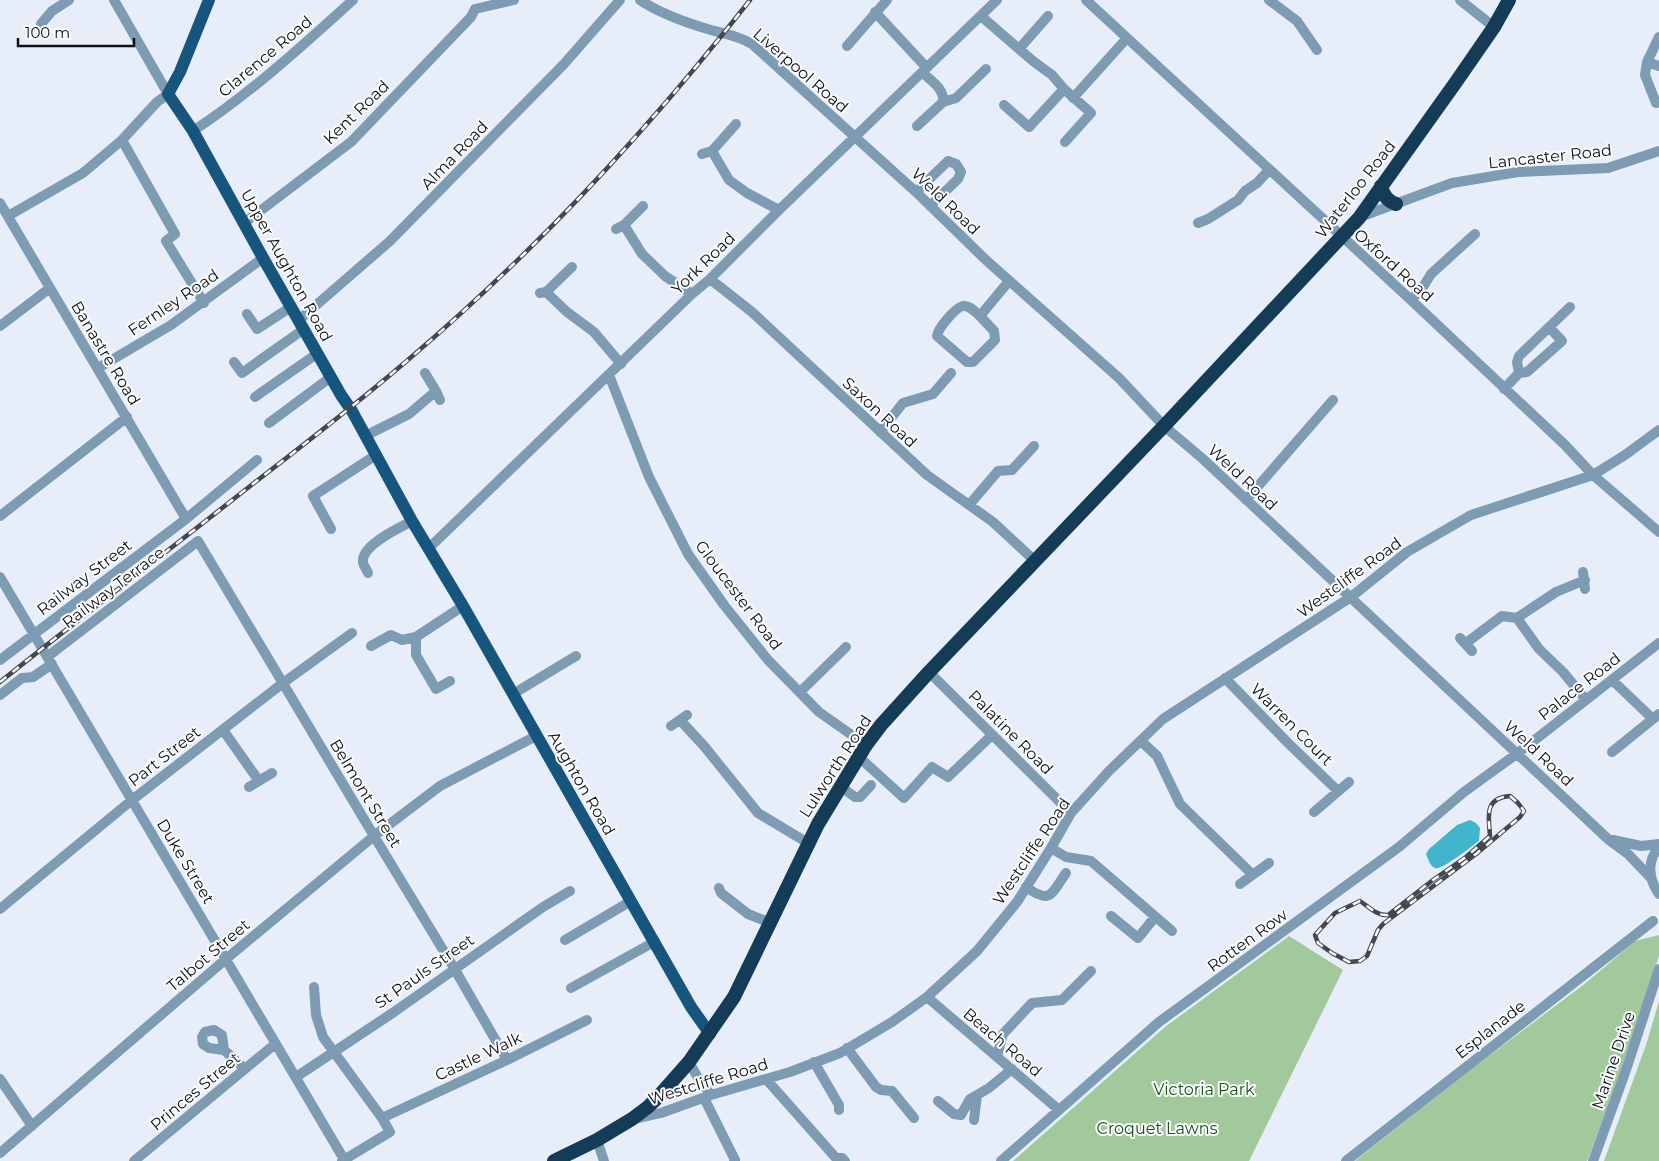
<svg xmlns="http://www.w3.org/2000/svg" width="1659" height="1161" viewBox="0 0 1659 1161" font-family="Montserrat,sans-serif">
<style>
.green{fill:#a1c99c}
.water{fill:#40b5cc}
.lines{fill:none;stroke-linecap:round;stroke-linejoin:round}
.minor{stroke:#7d9bb2;stroke-width:10}
.major{stroke:#16567e;stroke-width:12}
.highway{stroke:#153c57;stroke-width:14}
.rail-casing{stroke:#44474c;stroke-width:4.5}
.rail{stroke:#fafbfd;stroke-width:2.5;stroke-dasharray:8;stroke-linecap:butt}
.labels{text-anchor:middle;stroke-width:4;stroke-linejoin:round;paint-order:stroke}
.street-label{font-size:16px;fill:#0f1114;stroke:#fafbfd}
.park-label{font-size:16px;fill:#185215;stroke:#fafbfd}
</style>
<rect width="100%" height="100%" fill="#e8eef9"/>
<!-- green -->
<path class="green" d="M1659,935V956L1615,1087L1587,1161H1355L1473,1068L1587,982L1635,941Z
M1289,936L1343,970L1249,1161H1013L1165,1027Z
M1659,1001V1161H1604L1647,1042Z"/>
<!-- water -->
<path class="water" d="M1470,820L1476,823L1480,828L1479,841C1472,846 1441,871 1435,868C1430,866 1428,859 1426,854L1429,849L1457,825Z"/>
<g class="lines">
<!-- minor -->
<path class="minor" d="M640,0C661,14 687,23 711,30C725,34 739,36 752,44L916,192L987,261L1119,378L1164,426L1203,459L1609,840L1628,854L1651,878
M1086,0L1411,300L1565,445L1593,475L1659,532
M1269,0L1297,21L1317,50
M1460,0L1494,27
M475,9L514,0
M875,12L926,67
M981,16L1033,61L1052,75L1064,89L1091,113L1065,142
M41,24L52,11L69,0
M847,46L887,0
M1019,49L1048,16
M1647,62L1659,66
M1073,98L1127,38
M943,102L956,98L986,69
M1656,103L1645,75L1647,62L1659,37
M1004,105L1029,127L1064,89
M917,126L943,102C945,89 930,80 922,72
M193,131C251,93 302,46 353,0
M122,140L175,234L166,241L204,303
M712,151L729,180L747,193L779,210
M702,154L712,151L736,124
M916,192L948,161L956,164L961,172L958,179L930,206
M0,203L186,519
M8,216L83,173L122,140L157,102L168,94L114,0
M1360,217L1452,183L1518,172L1608,168L1659,151
M244,223L351,142L471,17L475,9
M1198,223L1208,219L1238,200L1245,191L1257,183L1269,170
M624,225L642,254L665,276L692,294
M616,229L624,225L643,206
M710,279L752,312L927,475L993,522L1035,561
M546,292L567,312L594,332L621,364
M540,293L546,292L572,267
M1411,300L1423,287L1431,274L1475,234
M247,314L257,329L291,307
M980,316C975,312 970,305 963,306C955,308 938,328 937,336L967,362H973L995,340L994,331L980,316L1009,281
M299,320L390,241L564,64L620,0
M0,326L50,288
M234,362L242,373L304,329
M98,368L171,325L263,258
M425,373L436,391L440,400
M1519,373L1527,372L1562,341L1549,327
M609,375L649,477L688,554L724,605L768,660L819,712L866,745
M1504,389L1519,373L1517,362L1519,356L1570,307
M255,397L318,353
M269,423L331,377
M880,432L903,403L933,394L951,373
M365,436L409,414L436,391
M1246,500L1333,400
M969,505L998,471L1012,470L1034,446
M0,516L127,417
M331,529L313,496L376,455
M429,548L692,294L710,279L779,210L997,0
M1583,572L1585,589
M368,573C367,570 363,565 363,562C361,545 399,528 412,521
M0,577L345,1161
M1585,580L1556,592L1517,618L1539,649L1563,672L1586,700
M1460,638L1472,651
M1466,643L1502,616L1517,618
M371,646L391,635L402,640L416,637
M47,657L198,541L374,836L454,968L507,1060
M0,660L186,519L257,460
M929,672L1071,813
M1225,678L1288,743L1338,791
M1612,680L1653,719
M450,681L436,689L416,655V637L463,606
M800,692L846,647
M513,694L576,656
M0,695L22,678L33,677L52,664
M680,720L704,746L758,813L808,843
M671,726L687,715
M223,730L259,781
M1141,741L1157,756L1180,804L1252,874
M1612,752L1659,714
M859,757L904,798L932,767L948,777L992,735
M249,787L272,773
M841,787L855,797H860L871,785
M1314,812L1349,782
M1613,840L1641,846L1659,844
M1659,846C1647,861 1648,879 1659,894
M1051,848L1066,857L1091,861L1172,931
M1240,884L1269,863
M1026,887C1051,905 1051,894 1066,873
M719,888L721,893L748,914L771,923
M0,909L132,800L283,683L352,633
M1111,916L1138,938L1155,917
M565,940L631,901
M314,987L316,1015L323,1037L382,1118L390,1132L342,1161
M571,988L654,942
M927,997L1059,1110
M847,1048L876,1087L881,1090L892,1091L914,1118
M224,1050L222,1035L214,1030L205,1032L202,1037L203,1044L209,1048L224,1050L245,1069
M997,1056L1003,1034L1032,1003L1062,1000L1091,971
M689,1062L698,1078L711,1095
M814,1062L839,1105V1110
M296,1077L394,1012L543,907L570,891
M0,1079L32,1126
M766,1079L836,1158H842L845,1161
M704,1098L735,1160L734,1161
M938,1101L954,1114L961,1115L970,1099L977,1095
M382,1118L507,1060L587,1020
M635,1119L661,1113L711,1095L790,1072L840,1053L892,1022L927,997L977,951L1017,902L1051,848L1071,813L1109,771L1163,719L1351,597L1407,552L1471,515L1593,475L1625,455L1659,430
M974,1120L977,1095L989,1088L1012,1069
M597,1140L604,1161
M0,1153L226,959L374,836L440,786L536,736
M134,1161L275,1044
M1001,1161L1159,1022L1399,847L1464,792L1518,753L1659,643
M1346,1161L1653,921
M1593,1161L1626,1070L1659,969"/>
<!-- major -->
<path class="major" d="M209,0L180,72L168,94L193,131L263,258L341,395L352,411L412,521L463,606L691,1007L710,1034"/>
<!-- highway -->
<path class="highway" d="M1381,186C1383,195 1387,201 1396,204
M554,1161L597,1140L632,1119L648,1107L659,1096L689,1062L734,997L818,824L866,745L881,725L929,672L1164,426L1359,218L1456,82L1494,27L1509,0"/>
<defs>
<path id="rail" d="M0,682C84,615 169,550 254,483C306,443 359,402 409,359C535,252 648,130 750,0
M1510,796L1518,803L1524,811L1520,817L1476,854L1383,924L1378,930L1367,956L1360,961L1349,962L1332,953L1318,943L1315,935L1335,913L1360,901C1369,907 1377,916 1388,915L1433,880L1466,857L1490,836C1489,818 1483,798 1510,796Z"/>
</defs>
<!-- rail casing -->
<use href="#rail" class="rail-casing"/>
<!-- rail -->
<use href="#rail" class="rail"/>
</g>
<g class="labels">
<!-- street labels -->
<g class="street-label">
<text transform="translate(265 56) rotate(-40)" y="6">Clarence Road</text>
<text transform="translate(801 70) rotate(41)" y="6">Liverpool Road</text>
<text transform="translate(356 112) rotate(-44)" y="6">Kent Road</text>
<text transform="translate(454 155) rotate(-46)" y="6">Alma Road</text>
<text transform="translate(1550 156) rotate(-6)" y="6">Lancaster Road</text>
<text transform="translate(1355 189) rotate(-52)" y="6">Waterloo Road</text>
<text transform="translate(946 201) rotate(44)" y="6">Weld Road</text>
<text transform="translate(703 263) rotate(-44)" y="6">York Road</text>
<text transform="translate(287 265) rotate(61)" y="6">Upper Aughton Road</text>
<text transform="translate(1394 265) rotate(42)" y="6">Oxford Road</text>
<text transform="translate(173 302) rotate(-34)" y="6">Fernley Road</text>
<text transform="translate(106 353) rotate(59)" y="6">Banastre Road</text>
<text transform="translate(880 412) rotate(43)" y="6">Saxon Road</text>
<text transform="translate(1243 477) rotate(43)" y="6">Weld Road</text>
<text transform="translate(84 577) rotate(-37)" y="6">Railway Street</text>
<text transform="translate(1349 577) rotate(-36)" y="6">Westcliffe Road</text>
<text transform="translate(113 587) rotate(-37)" y="6">Railway Terrace</text>
<text transform="translate(739 595) rotate(53)" y="6">Gloucester Road</text>
<text transform="translate(1579 686) rotate(-38)" y="6">Palace Road</text>
<text transform="translate(1292 724) rotate(45)" y="6">Warren Court</text>
<text transform="translate(1011 732) rotate(45)" y="6">Palatine Road</text>
<text transform="translate(1539 753) rotate(43)" y="6">Weld Road</text>
<text transform="translate(164 756) rotate(-38)" y="6">Part Street</text>
<text transform="translate(835 766) rotate(-57)" y="6">Lulworth Road</text>
<text transform="translate(582 783) rotate(60)" y="6">Aughton Road</text>
<text transform="translate(366 793) rotate(59)" y="6">Belmont Street</text>
<text transform="translate(1031 851) rotate(-56)" y="6">Westcliffe Road</text>
<text transform="translate(186 861) rotate(59)" y="6">Duke Street</text>
<text transform="translate(1247 940) rotate(-36)" y="6">Rotten Row</text>
<text transform="translate(208 955) rotate(-40)" y="6">Talbot Street</text>
<text transform="translate(424 971) rotate(-35)" y="6">St Pauls Street</text>
<text transform="translate(1490 1029) rotate(-38)" y="6">Esplanade</text>
<text transform="translate(1003 1042) rotate(40)" y="6">Beach Road</text>
<text transform="translate(478 1056) rotate(-25)" y="6">Castle Walk</text>
<text transform="translate(1613 1060) rotate(-71)" y="6">Marine Drive</text>
<text transform="translate(708 1081) rotate(-17)" y="6">Westcliffe Road</text>
<text transform="translate(195 1091) rotate(-40)" y="6">Princes Street</text>
</g>
<!-- park labels -->
<g class="park-label">
<text x="1204" y="1095">Victoria Park</text>
<text x="1157" y="1134">Croquet Lawns</text>
</g>
</g>
<!-- scale -->
<path d="M18 38v8h116v-8" fill="none" stroke="#0f1114" stroke-width="2.5"/>
<text x="25" y="38" font-size="15" fill="#0f1114" stroke="#fafbfd" stroke-width="4" paint-order="stroke">100 m</text>
</svg>
